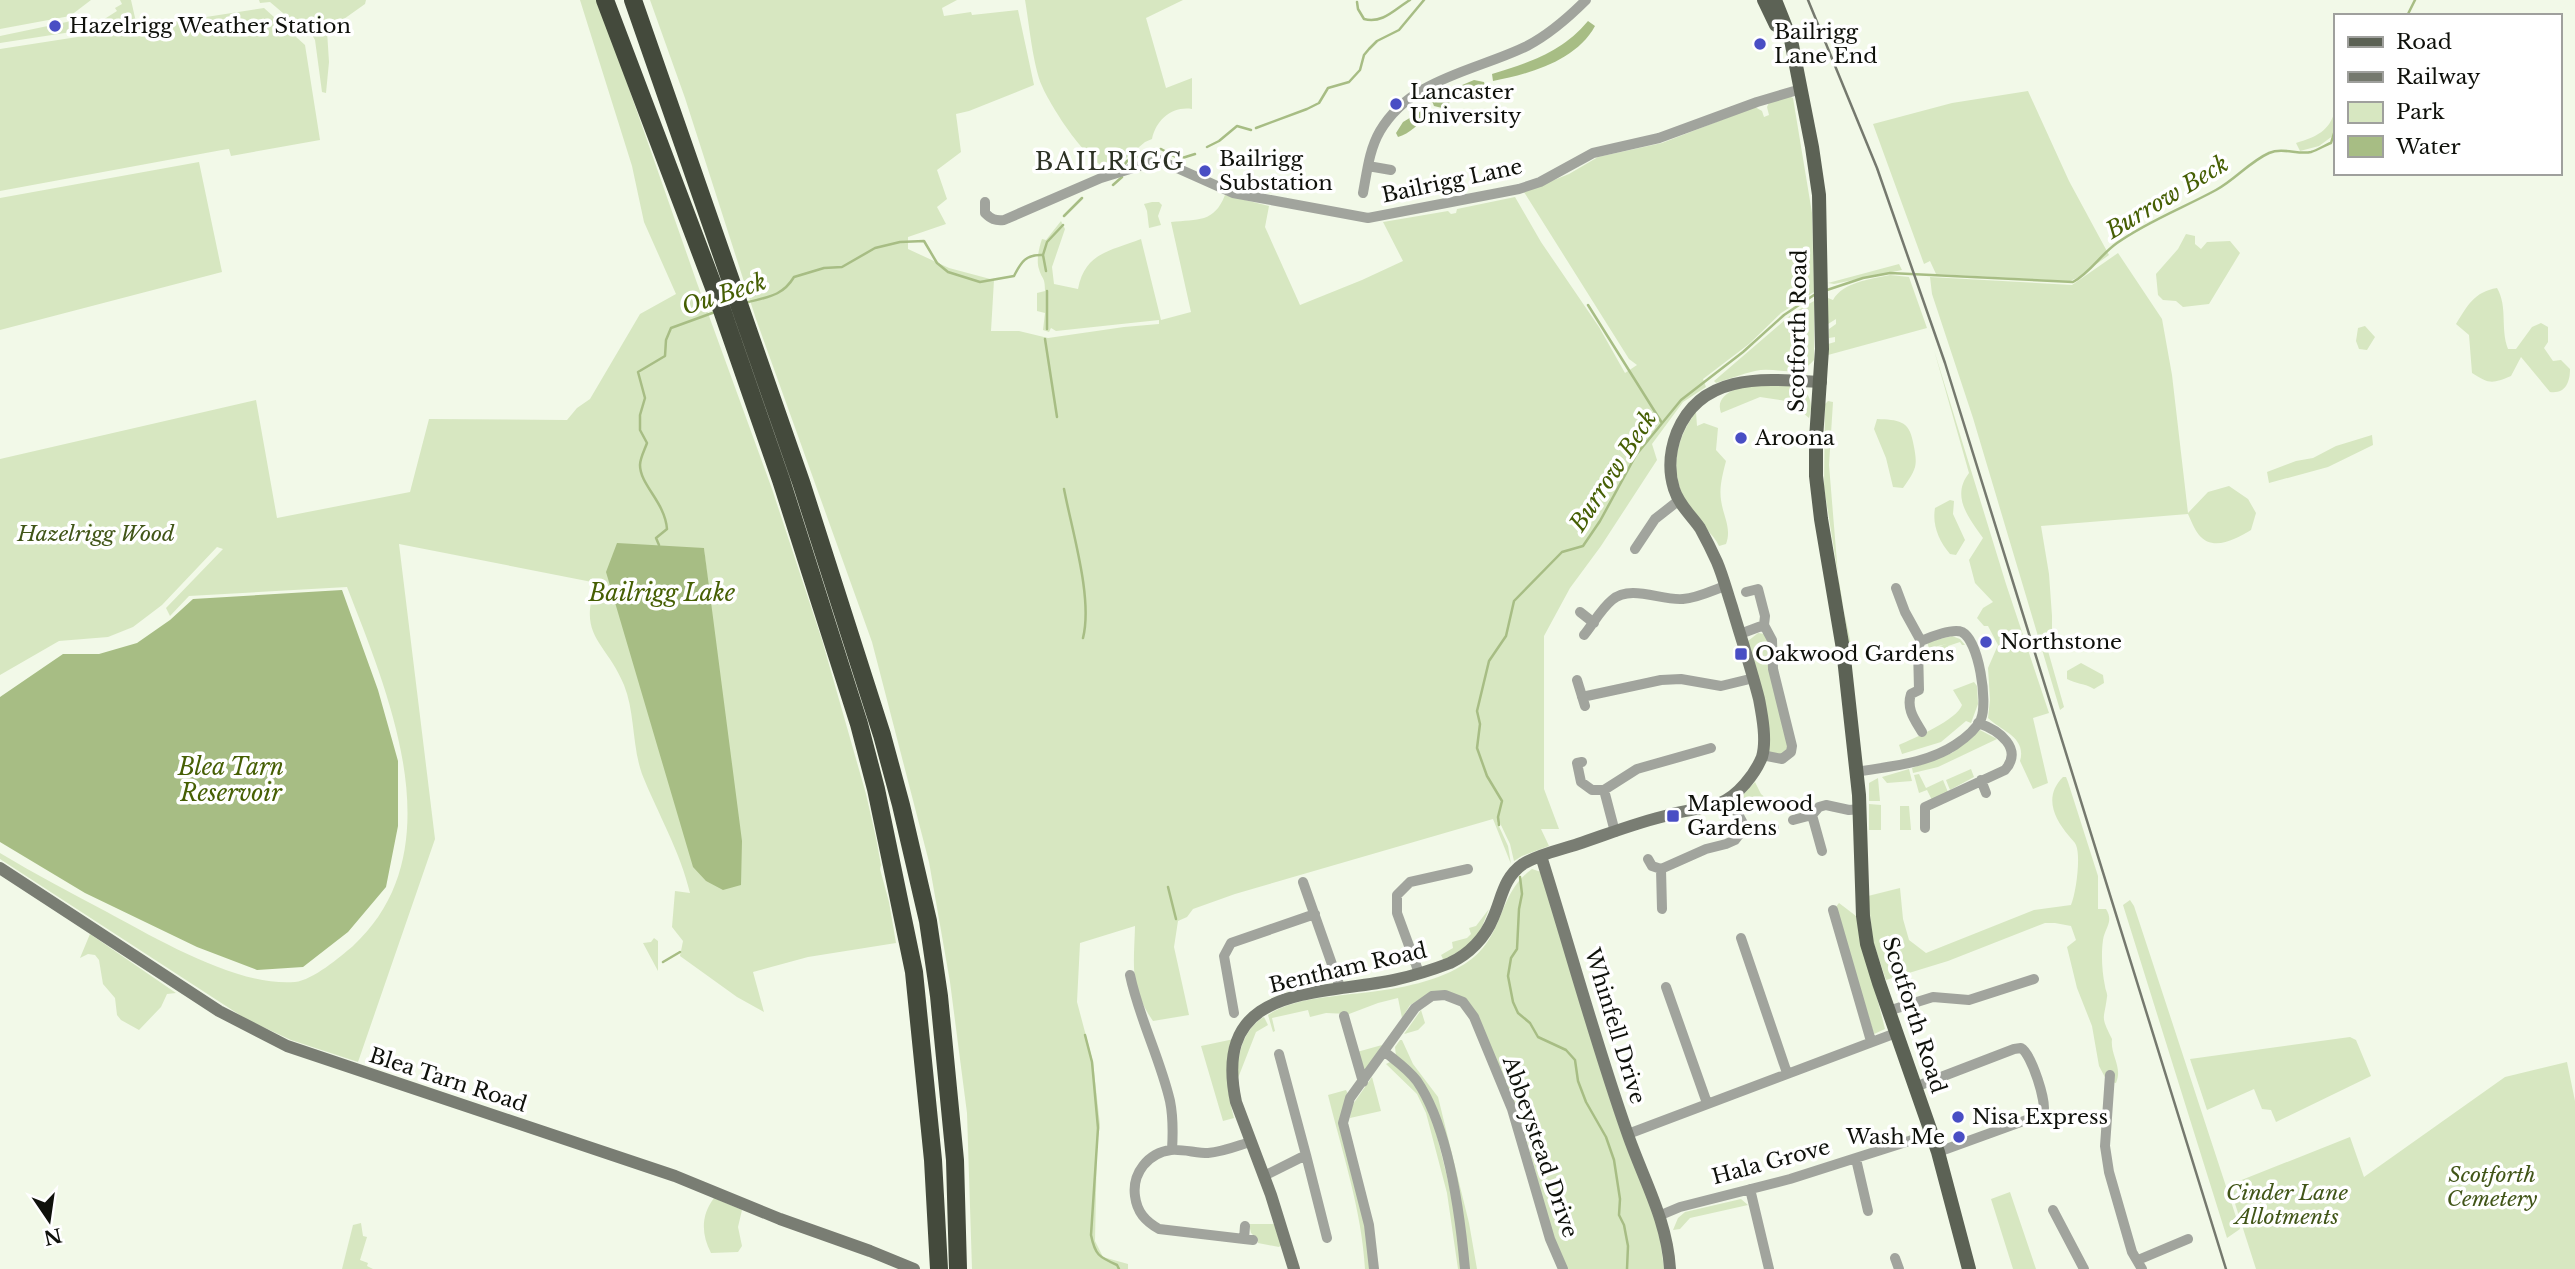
<svg xmlns="http://www.w3.org/2000/svg" width="2575" height="1269" viewBox="0 0 2575 1269" font-family="'Libre Baskerville',serif">
<style>
.green{fill:#d7e7c1;fill-rule:evenodd}
.water{fill:#a7bd84}
.lines{fill:none;stroke-linecap:round;stroke-linejoin:round}
.stream{stroke:#a7bd84;stroke-width:2.5}
.street{stroke:#a1a49d;stroke-width:10}
.secondary{stroke:#797d73;stroke-width:12}
.primary{stroke:#5c6255;stroke-width:14}
.highway{stroke:#444a3c;stroke-width:18}
.rail{stroke:#75796e;stroke-width:2.5}
.poi-dot{fill:#494ec4;stroke:#fff;stroke-width:2.5}
.labels{text-anchor:middle;stroke-width:7;stroke-linejoin:round;paint-order:stroke}
.poi-label{font-size:21px;fill:#0f110b;stroke:#fff;text-anchor:start}
.street-label{font-size:21px;fill:#0f110b;stroke:#fff}
.park-label{font-size:21px;font-style:italic;fill:#415518;stroke:#fff}
.water-label{font-size:23px;font-style:italic;fill:#465f04;stroke:#fff}
.quarter-label{font-size:24px;letter-spacing:2px;fill:#2d3225;stroke:#fff}
</style>
<rect width="100%" height="100%" fill="#f2f9e8"/>
<!-- green -->
<path class="green" d="M0,0H91L70,16L0,29Z
M120,0H131L136,22L0,43V36L81,19L88,25L91,23L95,25L117,11L115,8L122,4Z
M259,0H366L365,4L327,31L329,62L326,93L322,92L315,40L308,28L290,19L270,2L260,3Z
M580,0H598L697,283L772,489L822,640L866,794L876,838L881,865L880,869L889,902L896,943L808,957L753,972L764,1012L737,997L680,956L683,941L672,927L675,891L690,893C680,851 658,814 642,774C632,746 635,712 624,685C606,641 576,636 597,583L399,544L435,839L358,1062L291,1040L246,1019L0,859V853C35,874 71,893 107,912C157,939 238,987 295,982C313,980 340,957 353,946C456,851 389,695 347,587L189,596L170,616L166,608L223,549L217,547L162,605L133,627L108,637L59,641L0,675V459L256,400L277,518L410,492L429,419L567,420L577,408L590,399L640,314L676,294L644,222L632,166ZM704,548L741,885L706,881Z
M650,0H957L942,8L944,16L971,12L972,15L1018,10L1034,85L969,111L956,114L961,152L937,170L947,199L937,207L946,224L908,237V249L949,268L994,280L991,331H1019L1048,338L1124,327L1159,324V320L1056,331L1051,328L1049,332L1043,330L1045,313L1037,311V293L1045,291C1045,276 1042,280 1039,269C1036,261 1039,247 1042,239L1046,240L1061,221L1065,229L1052,267L1054,284L1078,289C1085,252 1111,251 1141,239L1161,320L1191,312L1171,222C1198,219 1214,223 1225,195L1269,206L1265,227L1300,305L1362,280L1403,261L1383,222L1448,211L1451,214L1456,213L1457,209L1515,197L1541,242L1599,327L1625,373L1637,365L1629,359L1524,192L1569,174L1598,157L1662,143L1755,107L1762,111L1764,117L1769,115L1767,107L1770,100L1789,96L1793,98L1812,213L1814,292L1781,313L1749,344L1703,379L1706,387L1683,402L1652,444L1657,460L1601,546L1570,588L1544,636V789L1559,829H1541L1549,846L1522,856L1514,861L1510,844L1500,823L1497,822L1508,846L1511,864L1493,819L1235,894L1193,909L1187,917L1178,921L1174,947L1189,1015L1153,1021C1129,986 1134,967 1135,926L1080,943L1077,1002L1093,1062L1100,1125L1097,1144L1095,1241L1103,1257L1128,1264V1269H972L967,1113L950,982L929,862L872,642L756,319L685,98Z
M1025,0H1183L1146,18L1166,88L1192,78V109C1172,106 1156,120 1152,139L1145,142L1119,164V169C1095,179 1050,105 1042,86C1033,66 1029,23 1025,0Z
M264,8L305,45L320,140L231,156L229,149L222,150L0,191V49Z
M2028,91L2069,181L2109,255L2077,278L2070,281L1936,274L1930,261L1924,264L1873,124L1952,103Z
M2335,110L2334,135L2319,146L2300,151L2296,143C2316,137 2330,131 2335,110Z
M199,162L222,272L0,330V198Z
M1152,202H1159L1162,205L1158,216L1161,225L1149,228L1147,211L1144,204Z
M2186,234L2195,236V244L2201,249L2207,242L2230,241L2240,253L2209,304L2183,307L2176,301L2163,300L2158,295L2156,274L2178,249Z
M2118,253L2162,319L2172,375L2188,513L2208,492L2229,486L2248,499L2256,513L2251,530C2236,539 2213,552 2199,535C2194,529 2191,520 2188,514L2041,526L2049,574L2052,616V631L2048,651L2064,707L2060,710L1973,418L1932,294L1930,277L2072,285Z
M1899,264L1902,270L1834,284L1828,283Z
M1890,275L1909,277L1927,328L1828,355V344L1835,342V337L1829,338V329L1836,324V319L1828,324V298L1833,300C1843,282 1871,279 1890,275Z
M2497,288C2508,307 2500,328 2508,349H2516L2532,327L2541,323L2548,327V342L2544,348L2553,361L2561,360L2570,369C2570,383 2565,394 2550,392L2521,357L2511,376C2492,384 2489,384 2472,373L2469,335L2456,324C2468,305 2474,292 2497,288Z
M1814,301V360C1798,380 1776,366 1755,371C1742,374 1729,379 1716,383L1714,381L1793,313Z
M2365,326L2375,337L2367,350L2359,349L2356,341L2358,328Z
M1934,350L2006,584L2049,713L2033,718L2048,783L2033,789L2020,761C2027,737 2001,731 1988,718L1990,700L1988,668L1998,645L1988,626H1984L1977,618L1983,608L1993,602L1975,583L1969,560L1983,538C1968,517 1951,496 1969,473Z
M1761,381L1799,386C1811,395 1813,404 1809,418L1803,413L1800,406L1786,401L1760,397L1721,413C1713,391 1746,386 1761,381Z
M1828,401L1833,402L1829,465L1839,587L1852,649H1850L1824,487L1825,404Z
M1696,412L1697,426L1704,423L1718,428L1716,450L1726,461C1723,473 1719,487 1721,500C1723,516 1732,528 1726,544L1719,546C1713,533 1700,525 1692,512C1669,479 1672,444 1696,412Z
M1877,419C1898,420 1909,420 1913,442C1918,466 1917,468 1903,488L1893,487L1886,458L1874,429Z
M2372,435L2373,445L2328,467L2269,483L2267,472L2296,461L2313,458L2336,446Z
M1950,500L1954,501L1953,514L1965,540L1956,555L1950,554C1939,541 1932,525 1935,508Z
M1758,633L1765,634L1768,641L1788,745V750L1781,756L1769,752L1748,641Z
M1952,636L1960,639L1965,645H1962L1960,642L1948,646L1950,653L1932,658L1929,649L1947,644L1929,648L1927,642Z
M2081,663L2103,675L2104,683L2094,689C2084,683 2076,684 2067,679V671Z
M1974,682L1977,686L1978,704L1971,723L1966,721L1941,742L1902,754L1899,745C1914,738 1957,720 1962,705L1953,690Z
M1980,730L1997,739L1938,767L1913,773L1912,768L1952,753Z
M1909,769L1912,781L1887,783L1882,777Z
M1971,769L1974,777L1950,790L1946,780Z
M1919,774L1926,788L1943,780L1948,792L1932,800L1927,790L1919,793L1914,775Z
M2063,777H2066L2068,782L2098,876V909H2106C2114,922 2105,927 2103,940C2101,954 2102,972 2105,986C2105,989 2108,994 2107,997C2104,1021 2100,1015 2112,1039C2110,1055 2123,1067 2116,1083L2107,1081L2099,1066L2092,1026L2077,988L2067,947L2076,940L2071,926L2055,923H2045L1948,961L1886,980L1873,941L1868,896L1900,888L1903,919L1909,940L1926,953L2034,910L2071,905C2076,893 2081,857 2076,845C2075,842 2071,839 2069,836C2053,817 2044,796 2063,777Z
M1878,778L1880,801H1869V783Z
M1755,782L1761,794L1772,803L1765,801L1739,808V799Z
M1869,804L1881,805V830H1869Z
M1900,806H1909L1911,830H1900Z
M1532,869L1541,872L1658,1223L1664,1269H1567L1553,1238L1525,1133L1468,1002L1427,995L1410,1005L1402,1018L1398,998L1378,1003L1349,1014L1326,1013L1310,1017L1308,1010L1272,1018L1275,1031L1273,1032L1268,1015C1292,999 1323,998 1351,994C1385,991 1426,985 1456,969C1508,943 1493,897 1532,869Z
M2130,900L2134,906L2240,1229L2227,1238L2123,905Z
M1839,903L1856,916L1885,1029L1874,1034L1835,908Z
M1489,909L1477,939L1444,961L1441,955L1453,948L1452,942L1467,938L1471,934L1469,928L1476,926Z
M90,934L176,993L167,994L161,1007L139,1030L121,1020L117,1015L115,998L103,984L99,960L95,955L88,954L80,958Z
M654,938L658,941V971L643,943L651,942Z
M1421,1010L1425,1023L1418,1030L1404,1034Z
M1264,1017L1268,1025L1256,1032L1238,1078C1236,1056 1244,1028 1264,1017Z
M2350,1037L2356,1040L2371,1076L2276,1122L2271,1110L2262,1109L2254,1089L2207,1110L2190,1059Z
M1234,1039C1225,1070 1226,1087 1234,1118L1223,1121L1201,1046Z
M1400,1040H1402L1413,1064L1438,1097L1469,1223L1477,1269H1469L1437,1114L1396,1056L1395,1047Z
M1382,1045L1367,1070L1363,1071L1357,1052Z
M1390,1062L1395,1063L1416,1086L1431,1112L1458,1221L1463,1269H1458L1447,1193L1426,1113L1417,1094L1386,1064Z
M2567,1062L2575,1101V1269H2256L2229,1185L2350,1137L2364,1177L2505,1077Z
M1372,1077L1381,1111L1350,1118L1351,1107Z
M1346,1090L1350,1098L1343,1123L1374,1269H1365C1362,1211 1342,1152 1328,1095Z
M2010,1192L2036,1269H2013L1991,1199Z
M714,1198L742,1210L738,1227L742,1246L738,1252L711,1253C701,1234 701,1215 714,1198Z
M1741,1199L1748,1205L1690,1218L1680,1229L1673,1230L1678,1218L1685,1212Z
M361,1223L363,1236L367,1237L360,1260L368,1263L367,1266L373,1269H342L353,1225Z
M1249,1224H1274L1281,1245L1279,1247L1258,1243L1257,1239L1251,1233Z"/>
<!-- water -->
<path class="water" d="M1588,21L1595,26C1576,61 1529,74 1493,81L1492,74C1530,62 1561,53 1588,21Z
M1474,80L1484,82L1486,89L1453,100L1442,108L1434,106L1432,101L1448,91Z
M1423,110L1427,113C1421,123 1409,134 1398,137L1396,133L1403,122Z
M617,543L704,548L742,841L741,885L723,890L706,881L693,867L606,572Z
M342,590L378,690L398,761V826L386,887L348,932L303,967L257,970L197,947L85,893L0,842V697L63,654H99L137,643L170,620L193,599Z"/>
<g class="lines">
<!-- stream -->
<path class="stream" d="M1357,2L1358,9L1364,19C1383,24 1395,9 1410,0
M2407,16L2415,0
M1256,128L1307,109L1319,103L1328,88L1349,82L1360,70L1364,55L1369,49L1377,41L1399,30L1424,0
M1207,147L1219,141L1237,126L1251,130
M1140,155L1161,149L1179,159L1195,154
M1123,167L1127,161L1137,157
M1113,185L1122,177
M1064,216L1082,198
M1043,255L1046,271
M1827,290L1863,278L1890,273L2073,282C2091,272 2100,255 2117,243C2148,221 2183,208 2216,190C2235,180 2249,162 2269,153C2283,147 2298,155 2311,152C2318,150 2325,145 2331,143L2335,130
M1047,291V329
M745,303C766,297 782,297 794,277L824,268L842,267L875,248L900,242L924,241L937,263L948,272L980,282L1014,276C1021,262 1026,254 1043,255L1047,242L1063,225
M1588,305L1662,423
M1045,339L1057,417
M1064,489C1072,531 1093,598 1083,638
M659,545L656,538L667,529C665,502 640,485 640,465C640,458 645,449 647,443L640,430V415L645,398L638,372L665,356L666,340L671,328L715,312
M1499,825L1498,817L1502,801L1487,776L1477,748L1480,724L1477,711L1489,661L1506,636L1514,601L1562,552L1583,546L1600,521L1636,455L1681,400L1743,352L1784,315L1814,295
M1520,877L1522,894L1519,909L1517,949L1511,958L1508,976L1513,1002L1518,1013L1530,1023L1538,1037L1566,1050L1575,1060L1578,1081L1586,1102L1606,1137L1614,1160L1620,1199L1619,1215L1624,1225L1628,1246L1627,1269
M1168,887L1176,919
M663,962L680,952
M1085,1035L1092,1062L1098,1128L1091,1235C1095,1255 1099,1257 1117,1265L1119,1269"/>
<!-- street -->
<path class="street" d="M1368,166L1391,170
M1363,193C1367,172 1369,150 1380,131C1411,78 1476,71 1527,46C1550,34 1568,18 1586,0
M985,202V213C991,219 995,221 1004,220L1101,178L1159,160L1233,193L1368,218L1519,189L1540,182L1593,153L1659,138L1757,102L1801,89
M1635,549L1655,519L1678,501
M1896,588L1905,612L1921,641
M1746,592L1758,589L1765,616L1764,625L1772,640L1773,669L1792,746L1791,752L1782,759L1762,755
M1580,612L1594,623
M1740,634L1764,625
M1584,635C1593,624 1601,609 1612,600C1631,584 1661,601 1683,599C1698,598 1711,591 1725,586
M1921,641L1918,647L1919,690L1911,694C1906,709 1915,720 1922,732
M1577,680L1585,706
M1582,697L1661,680L1681,679L1721,686L1754,678
M1582,762L1577,763L1581,782L1592,790H1604
M1856,772C1890,766 1926,764 1955,745C1964,739 1976,730 1981,719C1988,702 1979,641 1962,632C1953,628 1930,637 1921,641
M1981,780L1986,793
M1730,799L1745,827L1761,829L1774,827
M1812,815L1822,851
M1793,820L1812,815L1819,807L1826,805L1849,810L1860,809
M1925,828V807L2005,770C2024,749 1999,730 1978,723
M1615,832L1604,790L1637,769L1711,748
M1648,859L1652,866L1661,869
M1303,882L1340,987
M1662,909L1661,869L1706,849L1726,844L1735,840L1745,827
M1833,910L1871,1041
M1741,938L1787,1073
M1419,973L1397,913V895L1410,882L1468,869
M1130,975C1139,1018 1160,1058 1170,1101C1173,1116 1173,1134 1172,1150
M1666,987L1707,1103
M1888,1011L1933,997L1969,1000L2034,979
M1234,1013L1224,956L1231,943L1315,914
M1344,1016L1363,1082
M1385,1052C1396,1061 1408,1069 1417,1081C1449,1128 1460,1213 1465,1269
M1279,1054L1306,1155
M2110,1075L2105,1146L2109,1172L2132,1252L2142,1269
M1915,1087L2014,1049L2021,1048C2031,1053 2048,1104 2043,1114L1938,1152
M1628,1134L1896,1033
M1856,1159L1868,1211
M1264,1176L1306,1155L1327,1238
M1750,1189L1769,1269
M2053,1210L2084,1269
M1661,1215L1680,1207L1790,1179L1931,1134
M1245,1226L1244,1239L1253,1240
M1244,1239L1159,1229C1145,1221 1137,1212 1135,1196C1132,1173 1148,1153 1171,1150C1183,1149 1196,1153 1208,1153C1223,1152 1237,1146 1250,1142
M1895,1258L1899,1269
M2138,1260L2188,1239
M1374,1269L1369,1225L1343,1123L1350,1098L1415,1008L1432,996L1445,995L1463,1002L1474,1017L1512,1109L1550,1239L1563,1269"/>
<!-- secondary -->
<path class="secondary" d="M1541,856C1570,948 1595,1041 1627,1132C1643,1179 1667,1219 1670,1269
M0,868L219,1011L287,1046L675,1176L780,1219L870,1251L914,1269
M1294,1269L1271,1195L1236,1102C1211,984 1316,996 1394,980C1412,976 1432,970 1450,963C1469,954 1485,938 1493,918C1502,898 1503,878 1523,864C1539,854 1560,850 1578,844C1608,834 1638,822 1669,815C1686,810 1704,809 1720,803C1738,796 1755,774 1762,757C1767,740 1762,715 1759,699C1751,668 1741,638 1732,607C1727,592 1723,576 1717,562C1712,551 1706,539 1700,528C1691,515 1679,505 1674,489C1668,470 1670,450 1677,432C1702,371 1767,379 1821,382"/>
<!-- primary -->
<path class="primary" d="M1764,0L1776,25
M1775,0L1791,40L1812,147L1819,195L1822,349L1816,439V476L1821,519L1843,649L1859,795L1863,916L1867,944L1879,983L1938,1152L1969,1269"/>
<!-- highway -->
<path class="highway" d="M605,0L716,293L781,480L859,724L876,789L914,972L933,1160L939,1269
M633,0L801,482L882,735L901,805L928,921L939,996L955,1160L958,1269"/>
<!-- rail -->
<path class="rail" d="M1808,0L1877,168L1945,363L2226,1269"/>
</g>
<!-- markers -->
<g class="poi-dot">
<circle cx="55" cy="26" r="7"/>
<circle cx="1760" cy="44" r="7"/>
<circle cx="1396" cy="104" r="7"/>
<circle cx="1205" cy="171" r="7"/>
<circle cx="1741" cy="438" r="7"/>
<circle cx="1986" cy="642" r="7"/>
<rect x="1734" y="647" width="14" height="14" rx="3.5"/>
<rect x="1666" y="809" width="14" height="14" rx="3.5"/>
<circle cx="1958" cy="1117" r="7"/>
<circle cx="1959" cy="1137" r="7"/>
</g>
<g class="labels">
<!-- poi labels -->
<g class="poi-label">
<text x="69" y="33">Hazelrigg Weather Station</text>
<text x="1774" y="39">Bailrigg<tspan x="1774" dy="24">Lane End</tspan></text>
<text x="1410" y="99">Lancaster<tspan x="1410" dy="24">University</tspan></text>
<text x="1219" y="166">Bailrigg<tspan x="1219" dy="24">Substation</tspan></text>
<text x="1755" y="445">Aroona</text>
<text x="2000" y="649">Northstone</text>
<text x="1755" y="661">Oakwood Gardens</text>
<text x="1687" y="811">Maplewood<tspan x="1687" dy="24">Gardens</tspan></text>
<text x="1972" y="1124">Nisa Express</text>
<text x="1945" y="1144" text-anchor="end">Wash Me</text>
</g>
<!-- street labels -->
<g class="street-label">
<text transform="translate(1452 181) rotate(-12)" y="7">Bailrigg Lane</text>
<text transform="translate(1798 331) rotate(-89)" y="7">Scotforth Road</text>
<text transform="translate(1348 968) rotate(-13)" y="7">Bentham Road</text>
<text transform="translate(1914 1015) rotate(72)" y="7">Scotforth Road</text>
<text transform="translate(1615 1026) rotate(73)" y="7">Whinfell Drive</text>
<text transform="translate(448 1080) rotate(18)" y="7">Blea Tarn Road</text>
<text transform="translate(1540 1147) rotate(71)" y="7">Abbeystead Drive</text>
<text transform="translate(1771 1162) rotate(-15)" y="7">Hala Grove</text>
</g>
<!-- park labels -->
<g class="park-label">
<text x="96" y="541">Hazelrigg Wood</text>
<text x="2492" y="1182">Scotforth<tspan x="2492" dy="24">Cemetery</tspan></text>
<text x="2287" y="1200">Cinder Lane<tspan x="2287" dy="24">Allotments</tspan></text>
</g>
<!-- water labels -->
<g class="water-label">
<text transform="translate(2167 197) rotate(-31)" y="8">Burrow Beck</text>
<text transform="translate(724 294) rotate(-18)" y="8">Ou Beck</text>
<text transform="translate(1613 471) rotate(-57)" y="8">Burrow Beck</text>
<text x="662" y="601">Bailrigg Lake</text>
<text x="231" y="775">Blea Tarn<tspan x="231" dy="26">Reservoir</tspan></text>
</g>
<!-- quarter labels -->
<g class="quarter-label">
<text x="1110" y="170">BAILRIGG</text>
</g>
</g>
<!-- legend -->
<rect x="2334" y="14" width="228" height="161" fill="#ffffff" stroke="#9fa09d" stroke-width="2"/>
<rect x="2348" y="37" width="35" height="10" fill="#5c6255" stroke="#9fa09d" stroke-width="2"/>
<text x="2396" y="49" font-size="21" fill="#0f110b">Road</text>
<rect x="2348" y="72" width="35" height="10" fill="#75796e" stroke="#9fa09d" stroke-width="2"/>
<text x="2396" y="84" font-size="21" fill="#0f110b">Railway</text>
<rect x="2348" y="102" width="35" height="21" fill="#d7e7c1" stroke="#9fa09d" stroke-width="2"/>
<text x="2396" y="119" font-size="21" fill="#0f110b">Park</text>
<rect x="2348" y="136" width="35" height="21" fill="#a7bd84" stroke="#9fa09d" stroke-width="2"/>
<text x="2396" y="154" font-size="21" fill="#0f110b">Water</text>
<!-- north arrow -->
<g transform="translate(49 1220) rotate(167)" stroke="#ffffff" stroke-width="5" paint-order="stroke">
<path d="M0-5L12 26L0 18L-12 26Z" fill="#0f110b"/>
<text y="-10" font-size="19" font-weight="bold" text-anchor="middle" fill="#0f110b">N</text>
</g>
</svg>
